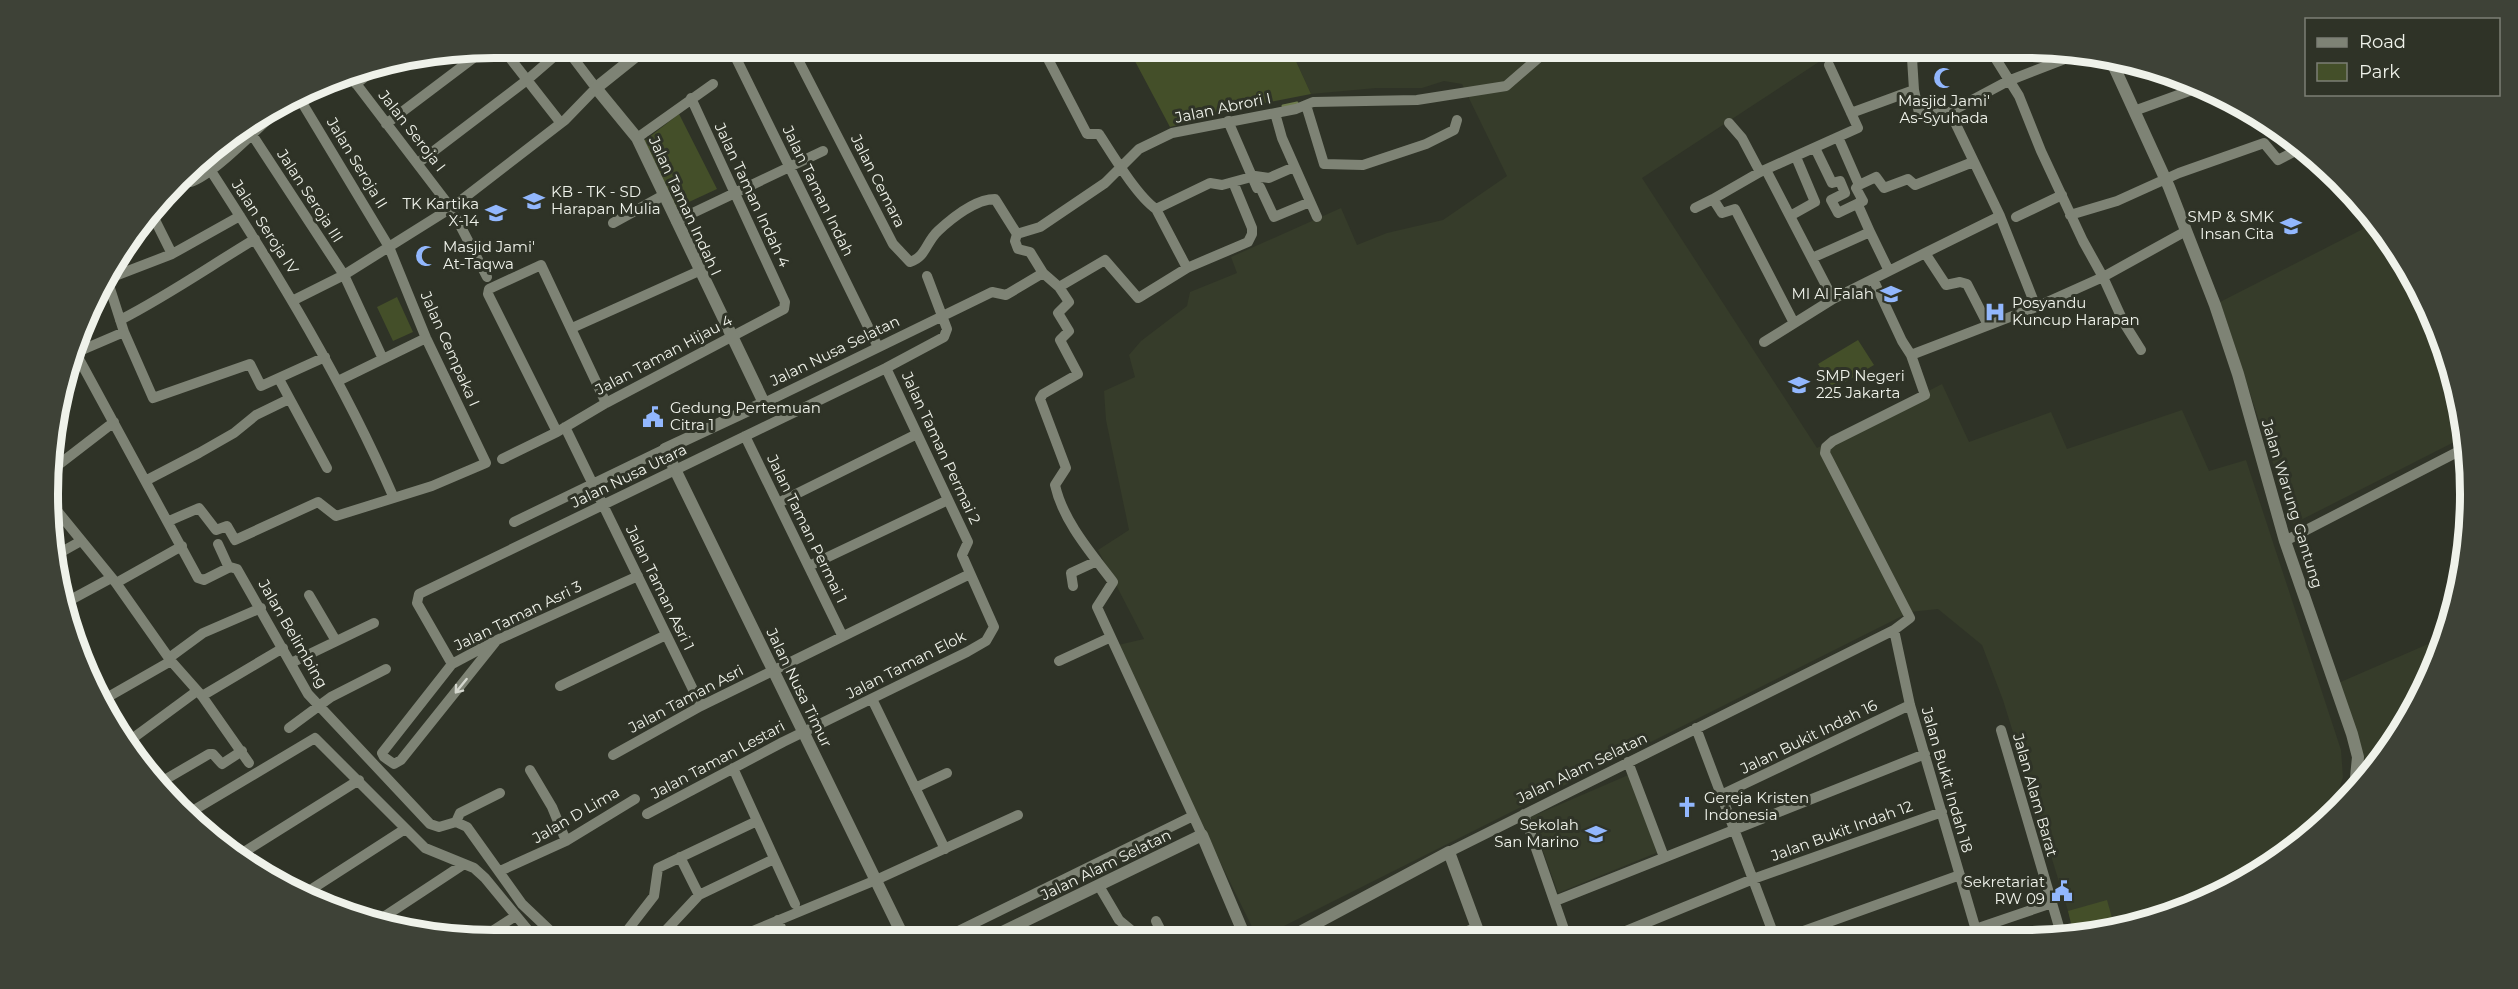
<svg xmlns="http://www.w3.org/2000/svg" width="2518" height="989" viewBox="0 0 2518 989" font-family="Montserrat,sans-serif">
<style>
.built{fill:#363c2a}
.green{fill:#444f29}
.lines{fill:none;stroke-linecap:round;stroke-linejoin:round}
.stream{stroke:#6e7c4d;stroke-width:3}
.minor{stroke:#7e8375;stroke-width:10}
.tertiary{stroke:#7e8375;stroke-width:12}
.oneway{stroke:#d3d6cd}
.labels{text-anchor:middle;stroke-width:6;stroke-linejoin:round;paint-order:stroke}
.poi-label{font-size:15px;fill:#eff2ea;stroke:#2f3327;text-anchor:start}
.street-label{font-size:15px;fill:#eff2ea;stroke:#2f3327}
.rim{fill:none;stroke:#eff2ea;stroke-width:8}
</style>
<rect width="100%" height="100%" fill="#2f3327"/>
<!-- built -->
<path class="built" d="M1290,48H1828L1831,54L1642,178L1817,448L1942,384L1969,442L2051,412L2067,449L2182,410L2209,471L2246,460L2341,750L2343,777L2331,815L2318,830L2221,895L2076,937L2003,700L1982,645L1938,609L1910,612L1258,939L1114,646L1144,639L1098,550L1129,530L1106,420L1104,391L1135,377L1129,355L1141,341L1187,306L1190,292L1237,273L1231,257L1341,208L1357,245L1387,233L1443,220L1507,176L1462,84L1444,81L1422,88H1376L1311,94Z
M2344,186L2359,200L2410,272L2446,351L2466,436L2293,524L2220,302L2363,229Z
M2442,638L2395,742L2352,791L2354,750L2336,684Z
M1633,773L1661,851L1558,893L1531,817Z"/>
<!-- green -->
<path class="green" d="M1128,48H1290L1311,94L1244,107L1170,127Z
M679,114L717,189L676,208L644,141Z
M397,297L413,332L393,341L377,307Z
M1858,340L1874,365L1833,389L1818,364Z
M2107,900L2114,925L2074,936L2068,911Z"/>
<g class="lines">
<!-- stream -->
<path class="stream" d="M1283,106L1297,103"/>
<!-- minor -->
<path class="minor" d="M502,48L560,122
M731,48L878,347
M792,48L893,244L910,262C926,257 926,242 938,231C952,218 976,199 995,199L1017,234L1040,227L1105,183L1139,149L1172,133L1296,109L1313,102L1417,100L1506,86L1550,48
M1035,48L1048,59L1087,134H1099C1112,154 1137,196 1156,209L1187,268
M1911,48L1912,58L1935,55L1946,48
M1989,48L2019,96L2041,151L2083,241L2103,277L2124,323L2141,350
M1912,58L1914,90
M348,73L451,208L487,277
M356,84L377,67
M1306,105L1324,164L1363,165L1426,144L1454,130L1457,120
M2134,111L2192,90L2193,84
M1950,112L2000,216L2036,307
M1275,113L1282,138L1317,217
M1851,113L1914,90L1919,113L1950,112L2008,81L2075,55
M1228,121L1257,188L1260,187L1274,217L1310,202
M1729,123L1742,138L1760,172
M386,124L484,50
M251,133L344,275L383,359
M637,138L713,84
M1815,148L1832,183L1840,181L1845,193L1831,200L1838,213L1863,201L1856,188L1859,185L1838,137
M418,163L527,80L564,48
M1766,170L1833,299
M211,171C279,276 343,381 393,496
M184,178L190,182C212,177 268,118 288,100
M1859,185L1876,177L1884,188L1908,179L1915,185L1973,162
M1695,208L1713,199
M1156,209L1210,183L1222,185L1255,176L1269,178L1294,167
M2070,215L2117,201L2179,173L2264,143L2278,160L2303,147
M153,216L172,254
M240,216L172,254L107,279L124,332L153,398L250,364L261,386L325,357
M1790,216L1815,202L1796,157
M2016,217L2062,195
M676,221L823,151
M613,223L664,195
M1870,232L1889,271
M1017,234L1015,241L1018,249L1030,252L1043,273
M1925,253L2000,216
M1812,258L1870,232L1858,205
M1059,287L1069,302L1058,313L1069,331L1060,340L1078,374L1043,394L1040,399L1066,468L1055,485C1063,521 1091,553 1113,582L1097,607L1202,835
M294,300L344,275L451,208L565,120L596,88L571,55
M120,320C167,296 210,266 255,239
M1794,323L1735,209L1722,213L1713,199L1760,172L1858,128L1829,65
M572,328L699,271
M1764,342L1833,299L1925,253L1946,285L1960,282L1967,284L1988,325
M73,348L198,578L204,580L230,567L237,569L308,694L430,824L439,827L456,822L467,827L522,904L561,941
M75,353L124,332
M1911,355L2036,307L2103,277L2186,231
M279,379L327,468
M338,381L426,338
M764,403L992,292L1006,295L1043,273L1059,287L1105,260L1138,298L1140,297L1187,268L1248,242L1252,234V228L1233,182
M565,427L701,706
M557,432L488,294L489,289L541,265L606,403
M745,436L842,635
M502,459L557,432L606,403L784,309L785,302L691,98
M53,469L114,422
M147,480L199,453L234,433L256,415L289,399
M778,503L917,434
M54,507L116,583L171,661L202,696L249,763
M169,521L199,508L216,530L227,526L235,540L318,502L336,516L432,486L486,463L426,338L389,247L298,96
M514,522L665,449
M2285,541L2467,447
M218,544L229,568
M56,555L81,541
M809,566L948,500
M116,583L182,546
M1073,586L1071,573L1097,561
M309,595L336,641
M63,604L111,578
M1894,630L1910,705L1978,937
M497,640L401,760L394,764L384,757L382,753L452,664L497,640L638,576
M169,658L203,633L261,608
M1059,661L1109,638
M291,663L374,623
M452,664L417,603L419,594L886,368L944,337L947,329L927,276
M560,686L666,635
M202,696L283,648
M872,699L945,849
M101,701L171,661
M289,728L331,697L386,669
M1696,728L1775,938
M2001,730L2062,937
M131,740L161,782L209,754H213L222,764L242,751
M125,744L197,691
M613,755L701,706L970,574
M1628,762L1664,857
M733,768L795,904
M530,770L552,807L566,841
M915,788L947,773
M1721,795L1910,705
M189,813L315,738L425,848L474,868L485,878L537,941
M647,814L783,742L967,652L986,641L994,627L962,555L968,542L886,368
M1524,814L1567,938
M456,822L460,813L500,793
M1449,852L1894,630L1910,618L1825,453L1826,447L1833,441L1925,395L1911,355L1902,341L1873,279
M236,857L359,780
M680,857L699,895
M500,871L566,841L635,799
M1099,886L1119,920L1142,939
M301,896L405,829
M1555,901L1925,754
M778,920L786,940
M1156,921L1165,939
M373,924L464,864
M1952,937L2052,903
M1609,938L1753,879L1942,812
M1784,938L1960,875
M480,939L514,917
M1448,939L1477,927
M731,940L876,880L1018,815
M940,940L1193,816
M615,941L623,936L654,896L658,868L757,821
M656,941L699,895L774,859"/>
<!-- tertiary -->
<path class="tertiary" d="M646,48L596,88L637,138L764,403L665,449L905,940
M2111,60L2169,187L2215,305L2238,374L2285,541L2352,734L2358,757L2355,788
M1287,939L1449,852L1481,939
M986,940L1202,835L1246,939"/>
</g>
<!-- one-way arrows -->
<defs><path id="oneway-shaft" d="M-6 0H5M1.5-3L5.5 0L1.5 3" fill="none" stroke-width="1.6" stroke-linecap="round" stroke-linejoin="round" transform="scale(1.5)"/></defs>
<use class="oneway" href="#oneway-shaft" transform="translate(461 686) rotate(129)"/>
<!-- icons -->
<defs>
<symbol id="mosque-bare" viewBox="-9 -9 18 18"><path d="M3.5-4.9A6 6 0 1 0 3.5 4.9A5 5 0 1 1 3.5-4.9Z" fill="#92b7fd" stroke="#2f3327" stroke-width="2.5" paint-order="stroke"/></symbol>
<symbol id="school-bare" viewBox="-9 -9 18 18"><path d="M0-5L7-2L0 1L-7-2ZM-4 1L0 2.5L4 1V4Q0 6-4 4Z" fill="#92b7fd" stroke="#2f3327" stroke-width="2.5" paint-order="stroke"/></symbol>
<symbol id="hospital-bare" viewBox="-9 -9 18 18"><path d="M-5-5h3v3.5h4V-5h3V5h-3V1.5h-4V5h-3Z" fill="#92b7fd" stroke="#2f3327" stroke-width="2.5" paint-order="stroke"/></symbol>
<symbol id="civic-bare" viewBox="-9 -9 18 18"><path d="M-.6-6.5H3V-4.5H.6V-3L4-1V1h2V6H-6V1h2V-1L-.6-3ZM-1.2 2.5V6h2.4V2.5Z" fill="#92b7fd" stroke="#2f3327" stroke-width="2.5" paint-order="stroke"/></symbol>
<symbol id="church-bare" viewBox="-9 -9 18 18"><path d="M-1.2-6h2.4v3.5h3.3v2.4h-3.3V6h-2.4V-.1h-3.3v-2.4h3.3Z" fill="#92b7fd" stroke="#2f3327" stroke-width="2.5" paint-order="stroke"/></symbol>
</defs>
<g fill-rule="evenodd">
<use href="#mosque-bare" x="1929" y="63" width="30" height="30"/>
<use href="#school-bare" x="519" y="186" width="30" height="30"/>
<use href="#school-bare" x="481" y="198" width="30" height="30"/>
<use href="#school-bare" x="2276" y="211" width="30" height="30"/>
<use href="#mosque-bare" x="411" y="241" width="30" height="30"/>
<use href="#school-bare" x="1876" y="279" width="30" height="30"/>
<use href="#hospital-bare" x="1980" y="297" width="30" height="30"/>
<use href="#school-bare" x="1784" y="370" width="30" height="30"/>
<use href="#civic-bare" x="638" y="402" width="30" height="30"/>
<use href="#church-bare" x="1672" y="792" width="30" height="30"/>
<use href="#school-bare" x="1581" y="819" width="30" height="30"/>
<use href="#civic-bare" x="2047" y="876" width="30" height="30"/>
</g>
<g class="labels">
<!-- poi labels -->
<g class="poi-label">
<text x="1944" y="106" text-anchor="middle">Masjid Jami'<tspan x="1944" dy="17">As-Syuhada</tspan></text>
<text x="551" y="197">KB - TK - SD<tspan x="551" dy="17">Harapan Mulia</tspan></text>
<text x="479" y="209" text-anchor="end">TK Kartika<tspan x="479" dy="17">X-14</tspan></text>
<text x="2274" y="222" text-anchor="end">SMP &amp; SMK<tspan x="2274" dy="17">Insan Cita</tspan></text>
<text x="443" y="252">Masjid Jami'<tspan x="443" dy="17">At-Taqwa</tspan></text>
<text x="1874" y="299" text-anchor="end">MI Al Falah</text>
<text x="2012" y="308">Posyandu<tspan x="2012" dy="17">Kuncup Harapan</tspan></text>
<text x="1816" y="381">SMP Negeri<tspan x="1816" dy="17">225 Jakarta</tspan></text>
<text x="670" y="413">Gedung Pertemuan<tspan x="670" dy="17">Citra 1</tspan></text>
<text x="1704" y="803">Gereja Kristen<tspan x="1704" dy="17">Indonesia</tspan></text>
<text x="1579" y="830" text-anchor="end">Sekolah<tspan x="1579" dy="17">San Marino</tspan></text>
<text x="2045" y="887" text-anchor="end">Sekretariat<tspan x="2045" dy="17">RW 09</tspan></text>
</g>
<!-- street labels -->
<g class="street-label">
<text transform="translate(1223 108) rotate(-12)" y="5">Jalan Abrori I</text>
<text transform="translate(412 131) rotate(52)" y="5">Jalan Seroja I</text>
<text transform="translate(357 163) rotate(59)" y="5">Jalan Seroja II</text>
<text transform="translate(878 181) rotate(63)" y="5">Jalan Cemara</text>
<text transform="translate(818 191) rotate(64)" y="5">Jalan Taman Indah</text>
<text transform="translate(752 195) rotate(65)" y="5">Jalan Taman Indah 4</text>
<text transform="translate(310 196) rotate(57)" y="5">Jalan Seroja III</text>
<text transform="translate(685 206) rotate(65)" y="5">Jalan Taman Indah I</text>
<text transform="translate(265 227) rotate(57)" y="5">Jalan Seroja IV</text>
<text transform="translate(450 349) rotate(66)" y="5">Jalan Cempaka I</text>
<text transform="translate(835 351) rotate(-26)" y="5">Jalan Nusa Selatan</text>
<text transform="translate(664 355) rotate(-28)" y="5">Jalan Taman Hijau 4</text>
<text transform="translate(941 448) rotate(65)" y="5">Jalan Taman Permai 2</text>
<text transform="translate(629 476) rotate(-26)" y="5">Jalan Nusa Utara</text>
<text transform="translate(2292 504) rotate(73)" y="5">Jalan Warung Gantung</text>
<text transform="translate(807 529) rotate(64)" y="5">Jalan Taman Permai 1</text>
<text transform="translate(660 588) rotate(64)" y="5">Jalan Taman Asri 1</text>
<text transform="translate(518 616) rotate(-26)" y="5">Jalan Taman Asri 3</text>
<text transform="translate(293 634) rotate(60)" y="5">Jalan Belimbing</text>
<text transform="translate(906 665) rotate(-27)" y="5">Jalan Taman Elok</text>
<text transform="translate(799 688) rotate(64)" y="5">Jalan Nusa Timur</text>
<text transform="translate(686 699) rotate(-28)" y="5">Jalan Taman Asri</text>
<text transform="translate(1809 737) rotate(-26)" y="5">Jalan Bukit Indah 16</text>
<text transform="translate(718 760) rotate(-28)" y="5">Jalan Taman Lestari</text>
<text transform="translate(1582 768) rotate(-26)" y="5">Jalan Alam Selatan</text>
<text transform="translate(1947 780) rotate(74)" y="5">Jalan Bukit Indah 18</text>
<text transform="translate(2035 795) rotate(74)" y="5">Jalan Alam Barat</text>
<text transform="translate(576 815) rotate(-30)" y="5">Jalan D Lima</text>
<text transform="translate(1842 831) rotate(-20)" y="5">Jalan Bukit Indah 12</text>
<text transform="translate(1106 865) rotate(-26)" y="5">Jalan Alam Selatan</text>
</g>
</g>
<!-- crop -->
<path d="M0 0H2518V989H0ZM494 58H2024A436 436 0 0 1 2460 494V494A436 436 0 0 1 2024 930H494A436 436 0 0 1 58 494V494A436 436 0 0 1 494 58Z" fill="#3e4237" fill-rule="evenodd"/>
<path class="rim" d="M494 58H2024A436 436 0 0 1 2460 494V494A436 436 0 0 1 2024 930H494A436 436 0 0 1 58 494V494A436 436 0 0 1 494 58Z"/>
<!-- legend -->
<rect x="2305" y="18" width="195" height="78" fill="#2f3327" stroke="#7c7f75" stroke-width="1.5"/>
<rect x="2317" y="38" width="30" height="9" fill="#7e8375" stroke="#7c7f75" stroke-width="1.5"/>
<text x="2359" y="48" font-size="18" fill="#eff2ea">Road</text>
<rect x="2317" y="63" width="30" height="18" fill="#444f29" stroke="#7c7f75" stroke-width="1.5"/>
<text x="2359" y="78" font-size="18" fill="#eff2ea">Park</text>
</svg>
